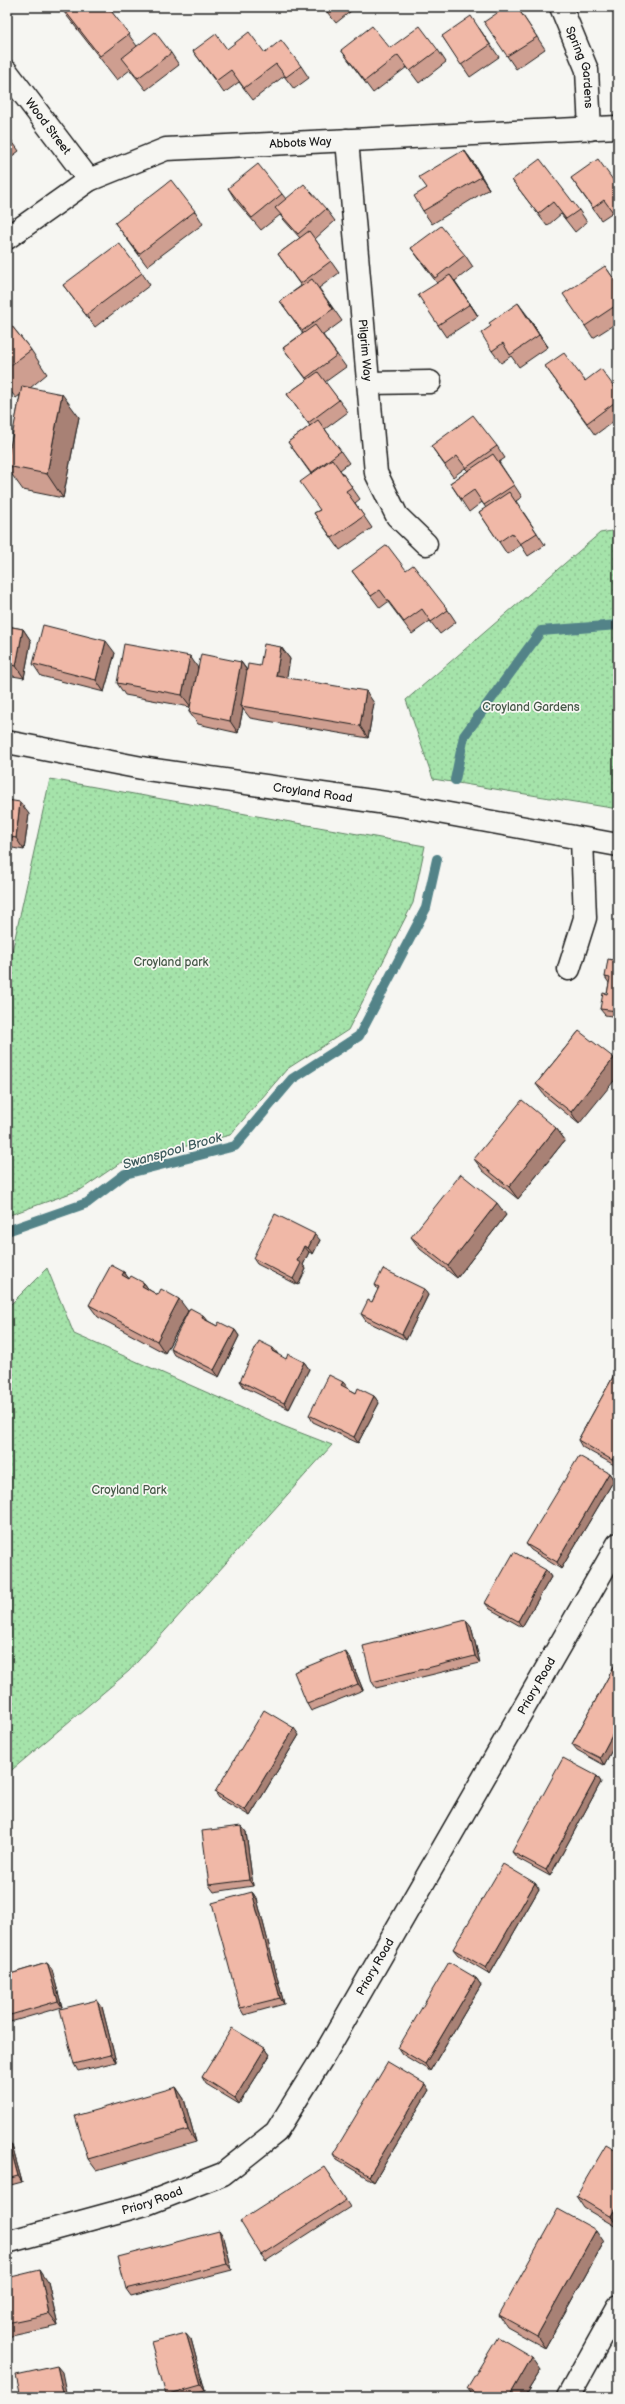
<svg xmlns="http://www.w3.org/2000/svg" width="625" height="2404" viewBox="0 0 625 2404" font-family="'Balsamiq Sans',sans-serif">
<style>
.park{fill:url(#park-dots);stroke:#608063}
.lines{fill:none;stroke-linecap:round;stroke-linejoin:round}
.stream{stroke:#538388;stroke-width:10}
.minor-casing{stroke:#1c1c1c;stroke-width:25}
.secondary-casing{stroke:#1c1c1c;stroke-width:25}
.minor{stroke:#f6f6f2;stroke-width:22}
.secondary{stroke:#f6f6f2;stroke-width:22}
.wall{fill:#ce9e90;stroke:#1c1c1c}
.shaded-wall{fill:#a88175;stroke:#1c1c1c}
.building{fill:#f0b8a7;stroke:#1c1c1c}
.labels{text-anchor:middle;stroke-width:3.5;stroke-linejoin:round;paint-order:stroke}
.street-label{font-size:12px;fill:#1c1c1c;stroke:#f6f6f2}
.park-label{font-size:12px;fill:#455847;stroke:#f6f6f2}
.water-label{font-size:13px;font-style:italic;fill:#3c585b;stroke:#f6f6f2}
</style>
<defs>
<pattern id="park-dots" width="8" height="8" patternUnits="userSpaceOnUse"><rect width="8" height="8" fill="#a5e3aa"/><path d="M2 2h.1M6 6h.1" fill="none" stroke="#8dc292" stroke-width="1.8" stroke-linecap="round"/></pattern>
</defs>
<rect width="100%" height="100%" fill="#f6f6f2"/>
<filter id="ink" filterUnits="userSpaceOnUse"><feTurbulence type="fractalNoise" baseFrequency=".025" numOctaves="2"/><feDisplacementMap in="SourceGraphic" scale="8" xChannelSelector="R" yChannelSelector="G"/><feConvolveMatrix kernelMatrix="1 2 1 2 8 2 1 2 1" color-interpolation-filters="sRGB"/></filter>
<g filter="url(#ink)">
<!-- park -->
<path class="park" d="M618,530V809L433,779L406,700L600,533Z
M50,779L425,846L413,903L348,1030L287,1069L230,1135L120,1163L82,1189L7,1216V957L11,956Z
M47,1268L74,1334L283,1426L332,1445L129,1671L7,1774V1308Z"/>
<g class="lines">
<!-- stream -->
<path class="stream" d="M455,780L464,736L541,631L618,625
M7,1231L87,1203L125,1174L235,1146L292,1079L359,1036L426,908L437,859"/>
<defs>
<g id="minor">
<path id="s1" d="M561,7L587,70L590,129"/>
<path id="s2" d="M7,72L89,180"/>
<path id="s3" d="M347,140L376,473L397,516L426,544"/>
<path id="s4" d="M7,238L89,180L166,149L618,127"/>
<path d="M369,383L430,382"/>
<path d="M569,969L585,918L582,839"/>
<path id="s5" d="M7,2242L146,2204L223,2174L276,2132L326,2052L618,1544"/>
<path d="M568,2397L618,2307"/>
</g>
<g id="secondary">
<path id="s6" d="M7,742L147,769L400,805L618,845"/>
</g>
</defs>
<!-- minor casing -->
<use href="#minor" class="minor-casing"/>
<!-- secondary casing -->
<use href="#secondary" class="secondary-casing"/>
<!-- minor -->
<use href="#minor" class="minor"/>
<!-- secondary -->
<use href="#secondary" class="secondary"/>
</g>
<!-- wall -->
<path class="wall" d="M60,7H108L137,46L171,53L179,65L146,90L130,70L117,80Z
M323,7H356L336,23Z
M517,7L545,49L516,69L507,56Z
M479,28L499,57L470,77L442,36Z
M390,48L438,50L446,62L419,83L407,67L373,93L341,50Z
M227,49L265,53L301,66L309,78L294,89L284,76L253,100L239,82L224,93L193,51Z
M7,134L19,151L7,160Z
M464,150L473,162L489,189L432,224L423,211L427,188Z
M571,178L618,187V220L613,212L601,220Z
M512,180L579,210L587,222L575,232L561,214L547,226Z
M228,188L282,194L286,199L326,209L335,221L315,239L339,273L319,288L342,321L323,335L346,367L325,382L348,412L325,429L349,463L340,470L360,499L355,503L372,528L340,550L314,513L320,510L311,474L288,442L310,426L287,394L307,380L283,348L303,333L280,301L301,286L278,254L300,238L284,220L280,215L261,230L236,201Z
M195,211L203,224L147,266L124,235L115,223Z
M411,248L465,255L473,267L455,281L478,316L446,337L438,325L437,283Z
M605,266L618,285V322L593,338L585,326Z
M142,273L150,285L95,327L63,285Z
M527,315L548,347L519,367L511,356L501,363L492,351Z
M7,320L31,350L47,374L30,388L79,417L63,498L23,490L7,468L20,395L16,398L7,387Z
M545,366L618,392V418L595,435Z
M431,446H497L505,458L499,462L522,497L516,501L545,545L528,556L521,545L507,554L479,512L486,508L482,502L469,512L450,483L468,471L465,468L453,477Z
M406,570L448,610L456,622L440,634L430,621L412,634L388,602L380,608L352,571Z
M7,626L23,629L31,641L24,678L7,675Z
M281,647L290,659L286,678L374,703L368,738L250,718L243,709L238,733L198,724L189,712L190,707L125,695L117,683L198,668L195,683L241,662L247,670L260,666Z
M115,653L104,692L41,676L33,664Z
M7,800L29,814L24,850L7,847Z
M618,961V1017L605,1015L600,1009L607,994L609,983L605,977Z
M579,1031V1124L545,1096L536,1084Z
M556,1128L565,1140L518,1199L483,1171L474,1159Z
M506,1215L457,1278L420,1249L411,1237Z
M320,1240L313,1254L309,1252L303,1265L306,1269L298,1285L257,1264L253,1258Z
M124,1272L129,1279L144,1283L149,1290L188,1311L165,1353L98,1317L89,1305Z
M375,1285L428,1295L406,1340L366,1321L361,1314L372,1302L378,1290Z
M203,1315L208,1321L217,1326L235,1330L239,1336L219,1377L174,1355L170,1348Z
M286,1359L304,1362L309,1369L289,1409L244,1387L240,1381Z
M618,1368V1463L616,1466L582,1447L578,1440Z
M343,1382L347,1388L356,1393L374,1396L379,1403L358,1443L313,1422L309,1415Z
M609,1473L614,1480L561,1569L531,1550L526,1544Z
M546,1570L551,1577L522,1627L490,1609L485,1603Z
M466,1620L471,1626L480,1663L376,1688L372,1682Z
M350,1658L363,1690L311,1711L307,1704Z
M618,1659V1739L604,1765L577,1750L572,1744Z
M299,1735L250,1816L219,1798L215,1792Z
M597,1776L601,1782L550,1876L517,1858L512,1852Z
M241,1826L246,1832L253,1886L214,1892L209,1885Z
M535,1883L539,1889L490,1974L458,1955L453,1949Z
M252,1892L257,1899L284,2004L244,2015L240,2008Z
M47,1963L52,1970L62,2007L7,2023V1975Z
M476,1978L481,1985L430,2071L402,2054L398,2048Z
M102,2007L116,2062L78,2071L74,2064Z
M265,2048L270,2055L239,2104L206,2084L202,2077Z
M176,2087L184,2099L196,2142L97,2171L88,2159Z
M429,2090L374,2182L337,2160L333,2154Z
M618,2124V2138L613,2131Z
M7,2139H8L12,2146L22,2182L7,2186Z
M618,2152V2228L584,2208L576,2196Z
M328,2173L350,2207L266,2261L261,2255Z
M224,2238L232,2270L131,2296L126,2289Z
M604,2242L545,2348L507,2327L499,2315Z
M7,2278L48,2282L58,2326L7,2337Z
M191,2339L205,2391L185,2397H168L166,2395Z
M541,2370L524,2397H474L467,2388Z"/>
<!-- shaded-wall -->
<path class="shaded-wall" d="M464,150L473,162L489,189L481,177Z
M450,275L459,287L478,316L470,304Z
M518,303L527,315L548,347L539,335Z
M62,394L79,417L63,498L47,474Z
M23,629L31,641L24,678L16,666Z
M106,641L115,653L104,692L96,680Z
M281,647L290,659L285,688L276,676Z
M190,656L198,668L191,707L182,695Z
M241,662L250,675L241,706L243,709L238,733L230,721Z
M366,691L374,703L368,738L360,726Z
M20,802L29,814L24,850L16,838Z
M614,1058L618,1064V1076L579,1124L571,1112Z
M556,1128L565,1140L518,1199L509,1187Z
M497,1203L506,1215L457,1278L448,1266Z
M315,1234L320,1240L313,1254L308,1248Z
M304,1246L309,1252L303,1265L306,1269L298,1285L293,1279L297,1261Z
M124,1272L133,1284L122,1275Z
M144,1283L153,1295L142,1286Z
M424,1289L428,1295L406,1340L402,1334Z
M179,1299L188,1311L165,1353L157,1341Z
M203,1315L208,1321L206,1325L202,1318Z
M235,1330L239,1336L219,1377L214,1370Z
M273,1348L278,1354L272,1351Z
M304,1362L309,1369L289,1409L284,1403Z
M343,1382L348,1388L346,1392L341,1385Z
M374,1396L379,1403L358,1443L354,1437Z
M618,1449V1463L616,1466L612,1460Z
M609,1473L614,1480L561,1569L557,1562Z
M546,1570L551,1577L522,1627L518,1621Z
M466,1620L471,1626L480,1663L475,1656Z
M345,1651L350,1658L363,1690L358,1684Z
M618,1724V1739L604,1765L600,1758Z
M294,1728L299,1735L250,1816L245,1810Z
M597,1776L601,1782L550,1876L546,1870Z
M241,1826L246,1832L253,1886L249,1880Z
M535,1883L539,1889L490,1974L486,1968Z
M252,1892L257,1899L284,2004L280,1998Z
M47,1963L52,1970L62,2007L58,2001Z
M476,1978L481,1985L430,2071L425,2064Z
M97,2000L102,2007L116,2062L111,2055Z
M265,2048L270,2055L239,2104L235,2098Z
M425,2084L429,2090L374,2182L369,2176Z
M176,2087L184,2099L196,2142L188,2130Z
M8,2139L12,2146L22,2182L18,2176Z
M618,2205V2227L611,2217Z
M596,2230L604,2242L545,2348L537,2336Z
M219,2231L224,2238L232,2270L227,2264Z
M40,2270L48,2282L58,2326L49,2314Z
M186,2333L191,2339L205,2391L201,2385Z
M532,2357L541,2370L524,2397H509Z
M57,2366L62,2372L67,2397H64Z"/>
<!-- building -->
<path class="building" d="M62,7H108L129,34L100,56Z
M324,7H332L327,11Z
M506,7H517L537,37L507,56L484,22Z
M471,16L490,45L461,65L442,36Z
M372,26L390,48L420,26L438,50L410,71L398,55L365,81L341,50Z
M155,32L171,53L138,78L122,58Z
M249,32L265,53L281,40L301,66L286,77L276,64L244,88L231,70L216,81L193,51L216,34L227,49Z
M464,150L481,177L423,211L414,196L427,188L419,177Z
M540,159L579,210L566,219L553,202L538,214L512,180Z
M598,159L618,187V219L604,200L593,208L571,178Z
M258,164L282,194L252,218L228,188Z
M171,180L195,211L139,254L115,223Z
M304,184L326,209L298,234L275,208Z
M441,226L465,255L435,278L411,248Z
M309,231L331,261L300,284L278,254Z
M119,243L142,273L86,315L63,285Z
M605,266L618,285V304L585,326L563,294Z
M450,275L470,304L438,325L418,295Z
M312,279L333,309L302,331L280,301Z
M518,303L539,335L510,355L503,343L492,351L481,333L491,326L489,323Z
M7,320L31,350L7,368Z
M315,325L337,355L306,378L283,348Z
M564,353L585,381L601,369L618,392V400L587,423L545,366Z
M318,372L339,400L308,423L287,394Z
M22,386L62,394L47,474L7,466V462Z
M473,415L497,446L466,468L457,456L445,465L431,446Z
M318,420L341,451L311,473L288,442Z
M493,454L514,485L484,505L474,490L461,499L450,483Z
M332,459L352,487L346,491L364,516L332,538L314,513L320,510L300,482Z
M509,492L537,533L520,544L512,533L499,542L479,512Z
M387,545L406,570L413,565L448,610L431,622L422,609L404,622L380,590L371,596L352,571Z
M43,625L106,641L96,680L33,664Z
M7,626L23,629L16,666L7,664Z
M124,644L190,656L182,695L117,683Z
M264,644L281,647L276,676L366,691L360,726L241,706L248,664L260,666Z
M201,654L241,662L230,721L189,712Z
M7,800L20,802L16,838L7,836Z
M608,959L618,961V1011L600,1009L603,993L607,994L610,978L605,977Z
M579,1031L614,1058L571,1112L536,1084Z
M522,1100L556,1128L509,1187L474,1159Z
M461,1174L497,1203L448,1266L411,1237Z
M275,1214L315,1234L308,1248L304,1246L297,1261L301,1263L293,1279L253,1258Z
M111,1265L124,1272L122,1275L129,1279L131,1276L144,1283L142,1286L158,1295L161,1289L179,1299L157,1341L89,1305Z
M383,1269L424,1289L402,1334L361,1314L368,1300L372,1302L379,1287L375,1285Z
M190,1308L203,1315L202,1318L217,1326L219,1322L235,1330L214,1370L170,1348Z
M259,1341L273,1348L272,1351L286,1359L288,1354L304,1362L284,1403L240,1381Z
M618,1368V1449L612,1460L578,1440Z
M329,1375L343,1382L341,1385L356,1393L358,1388L374,1396L354,1437L309,1415Z
M579,1456L609,1473L557,1562L526,1544Z
M514,1552L546,1570L518,1621L485,1603Z
M466,1620L475,1656L372,1682L363,1646Z
M345,1651L358,1684L307,1704L294,1672Z
M618,1659V1724L600,1758L572,1744Z
M264,1710L294,1728L245,1810L215,1792Z
M563,1758L597,1776L546,1870L512,1852Z
M241,1826L249,1880L209,1885L202,1831Z
M503,1864L535,1883L486,1968L453,1949Z
M252,1892L280,1998L240,2008L212,1903Z
M449,1962L476,1978L425,2064L398,2048Z
M47,1963L58,2001L7,2016V1975Z
M97,2000L111,2055L74,2064L60,2009Z
M232,2028L265,2048L235,2098L202,2077Z
M388,2062L425,2084L369,2176L333,2154Z
M176,2087L188,2130L88,2159L75,2116Z
M618,2124V2134L613,2131Z
M7,2139H8L18,2176L7,2179Z
M606,2145L618,2152V2205L611,2217L576,2196Z
M324,2167L346,2200L261,2255L240,2221Z
M558,2209L596,2230L537,2336L499,2315Z
M219,2231L227,2264L126,2289L118,2257Z
M40,2270L49,2314L7,2323V2278Z
M186,2333L201,2385L166,2395L151,2342Z
M498,2337L532,2357L509,2397H483L467,2388Z
M57,2366L64,2397H21L16,2375Z"/>
</g>
<g class="labels">
<!-- street labels -->
<g class="street-label">
<text dy="4" stroke="none"><textPath href="#s1" startOffset="64">Spring Gardens</textPath></text>
<text dy="4" stroke="none"><textPath href="#s2" startOffset="68">Wood Street</textPath></text>
<text dy="4" stroke="none"><textPath href="#s4" startOffset="318">Abbots Way</textPath></text>
<text dy="4" stroke="none"><textPath href="#s3" startOffset="211">Pilgrim Way</textPath></text>
<text dy="4" stroke="none"><textPath href="#s6" startOffset="310">Croyland Road</textPath></text>
<text dy="4" stroke="none"><textPath href="#s5" startOffset="811">Priory Road</textPath></text>
<text dy="4" stroke="none"><textPath href="#s5" startOffset="487">Priory Road</textPath></text>
<text dy="4" stroke="none"><textPath href="#s5" startOffset="151">Priory Road</textPath></text>
</g>
<!-- park labels -->
<g class="park-label">
<text x="531" y="711">Croyland Gardens</text>
<text x="171" y="966">Croyland park</text>
<text x="129" y="1494">Croyland Park</text>
</g>
<!-- water labels -->
<g class="water-label">
<text transform="translate(172 1150) rotate(-16)" y="5">Swanspool Brook</text>
</g>
</g>
<!-- margin -->
<rect width="625" height="2404" fill="none" stroke="#f6f6f2" stroke-width="24"/>
<rect x="12" y="12" width="601" height="2380" fill="none" stroke="#1c1c1c" stroke-width="1.5" filter="url(#ink)"/>
</svg>
